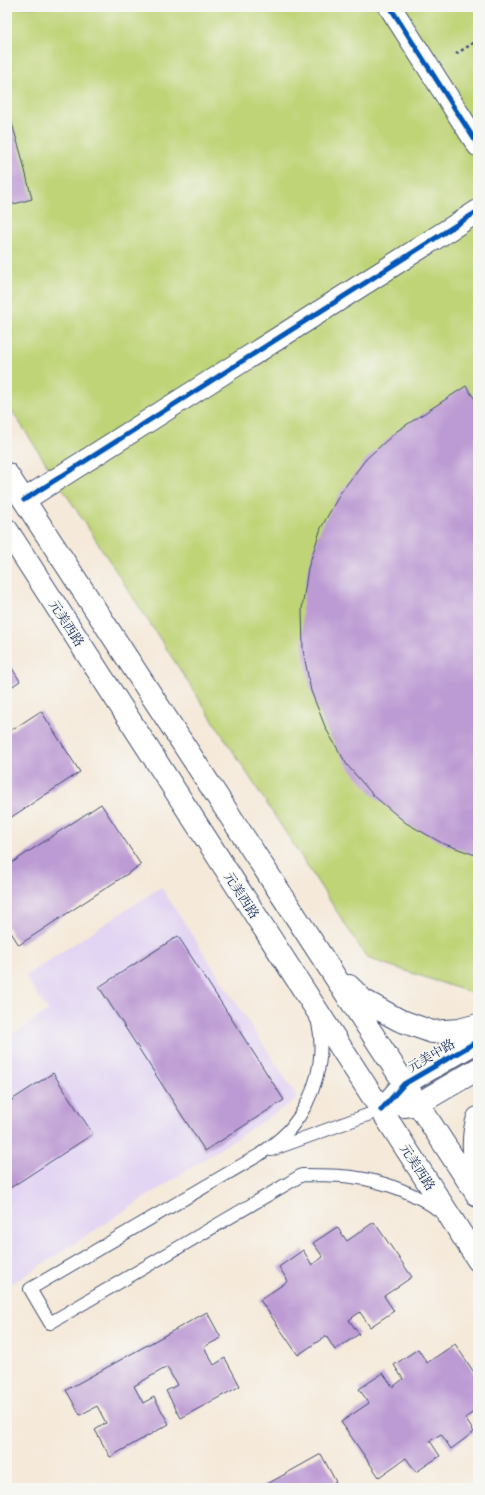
<svg xmlns="http://www.w3.org/2000/svg" width="485" height="1495" viewBox="0 0 485 1495" font-family="'IM FELL French Canon','Noto Serif SC',serif">
<style>
.built{fill:#e2d4f3}
.green{fill:#bfd477;stroke:#6d826a}
.building{fill:#bc9ad3}
.lines{fill:none;stroke-linecap:round;stroke-linejoin:round}
.lane-casing{stroke:#3c4b70;stroke-width:14}
.secondary-casing{stroke:#3c4b70;stroke-width:24}
.path{stroke:#3c4b70;stroke-width:2.5;stroke-dasharray:3 3;stroke-linecap:butt}
.lane{stroke:#fff;stroke-width:12}
.secondary{stroke:#fff;stroke-width:22}
.cycleway-casing{stroke:#f6f6f2;stroke-width:8}
.cycleway{stroke:#0057b8;stroke-width:5}
.labels{text-anchor:middle;stroke-width:3;stroke-linejoin:round;paint-order:stroke}
.street-label{font-size:13px;fill:#1b2f5e;stroke:#f6f6f2}
</style>
<rect width="100%" height="100%" fill="#f6f6f2"/>
<filter id="ink" filterUnits="userSpaceOnUse"><feTurbulence type="fractalNoise" baseFrequency=".025" numOctaves="2"/><feDisplacementMap in="SourceGraphic" scale="8" xChannelSelector="R" yChannelSelector="G"/><feConvolveMatrix kernelMatrix="1 2 1 2 8 2 1 2 1" color-interpolation-filters="sRGB"/></filter>
<filter id="wash" filterUnits="userSpaceOnUse"><feTurbulence type="fractalNoise" baseFrequency=".012" numOctaves="4" result="noise"/><feDisplacementMap in="SourceGraphic" scale="16" xChannelSelector="R" yChannelSelector="G"/><feGaussianBlur stdDeviation="0.9" result="paint"/><feColorMatrix in="noise" values="0 0 0 0 0 0 0 0 0 0 0 0 0 0 0 0 0 1.4 0 .05"/><feComposite in="paint" operator="in"/></filter>
<g filter="url(#wash)">
<rect width="100%" height="100%" fill="#f5e9d9"/>
<!-- built -->
<path class="built" d="M161,887L298,1098L9,1286L7,1285V1038L48,1011L25,976Z"/>
<!-- green -->
<path class="green" d="M7,7H478V995L367,958L7,403Z"/>
<g id="blocks">
<!-- building -->
<path class="building" d="M7,107L21,154L32,199L7,206Z
M466,386L478,404V856L442,843L406,823L374,796L347,765L326,729L311,691L303,650L302,609L308,568L321,528L341,492L366,459L397,431Z
M7,660L20,681L7,690Z
M41,711L80,772L7,820V733Z
M101,804L141,865L19,945L7,926V866Z
M178,936L284,1100L205,1151L99,987Z
M53,1073L93,1134L7,1190V1103Z
M374,1222L412,1277L384,1296L394,1311L370,1327L360,1312L349,1320L359,1334L335,1350L326,1336L298,1355L260,1300L288,1281L279,1267L303,1250L312,1265L323,1257L313,1243L337,1227L347,1241Z
M207,1312L221,1338L204,1347L214,1365L225,1358L240,1386L181,1418L166,1391L177,1385L167,1367L134,1386L143,1403L154,1397L169,1424L110,1457L95,1430L106,1423L97,1406L80,1415L66,1390Z
M455,1344L478,1378V1409L465,1418L474,1432L451,1449L441,1434L430,1441L440,1456L416,1472L406,1458L379,1477L341,1422L369,1403L359,1389L383,1373L393,1387L403,1379L394,1365L418,1349L427,1363Z
M321,1454L336,1482L325,1488H263L262,1487Z"/>
</g>
</g>
<g filter="url(#ink)">
<use href="#blocks" fill-opacity="0" stroke="#3c4b70" stroke-width="1"/>
<g class="lines">
<defs>
<path id="lane" d="M317,1018C327,1057 315,1099 290,1129C281,1139 270,1147 259,1155L30,1289L50,1323L302,1175C319,1175 335,1175 352,1177C383,1181 417,1193 442,1213
M271,1150L381,1110"/>
<path id="secondary" d="M390,7L478,145
M7,474L478,1196
M24,500L478,211
M7,530L478,1260
M349,986L363,1000L399,1020L432,1032L459,1030L478,1025
M404,1106L418,1104L478,1069
M381,1110L404,1084L478,1041
M478,1118C471,1138 474,1159 478,1180"/>
</defs>
<!-- lane casing -->
<use href="#lane" class="lane-casing"/>
<!-- secondary casing -->
<use href="#secondary" class="secondary-casing"/>
<!-- path -->
<path class="path" d="M475,7L478,12
M456,54L478,40"/>
<!-- lane -->
<use href="#lane" class="lane"/>
<!-- secondary -->
<use href="#secondary" class="secondary"/>
<defs>
<path id="cycleway" d="M390,7L478,145
M24,500L478,211
M381,1110L404,1084L478,1041"/>
</defs>
<!-- cycleway casing -->
<use href="#cycleway" class="cycleway-casing"/>
<!-- cycleway -->
<use href="#cycleway" class="cycleway"/>
</g>
</g>
<g class="labels">
<!-- street labels -->
<g class="street-label">
<text transform="translate(67 623) rotate(57)" y="5">元美西路</text>
<text transform="translate(242 895) rotate(57)" y="5">元美西路</text>
<text transform="translate(431 1055) rotate(-30)" y="5">元美中路</text>
<text transform="translate(418 1167) rotate(57)" y="5">元美西路</text>
</g>
</g>
<!-- margin -->
<rect width="485" height="1495" fill="none" stroke="#f6f6f2" stroke-width="24"/>
</svg>
